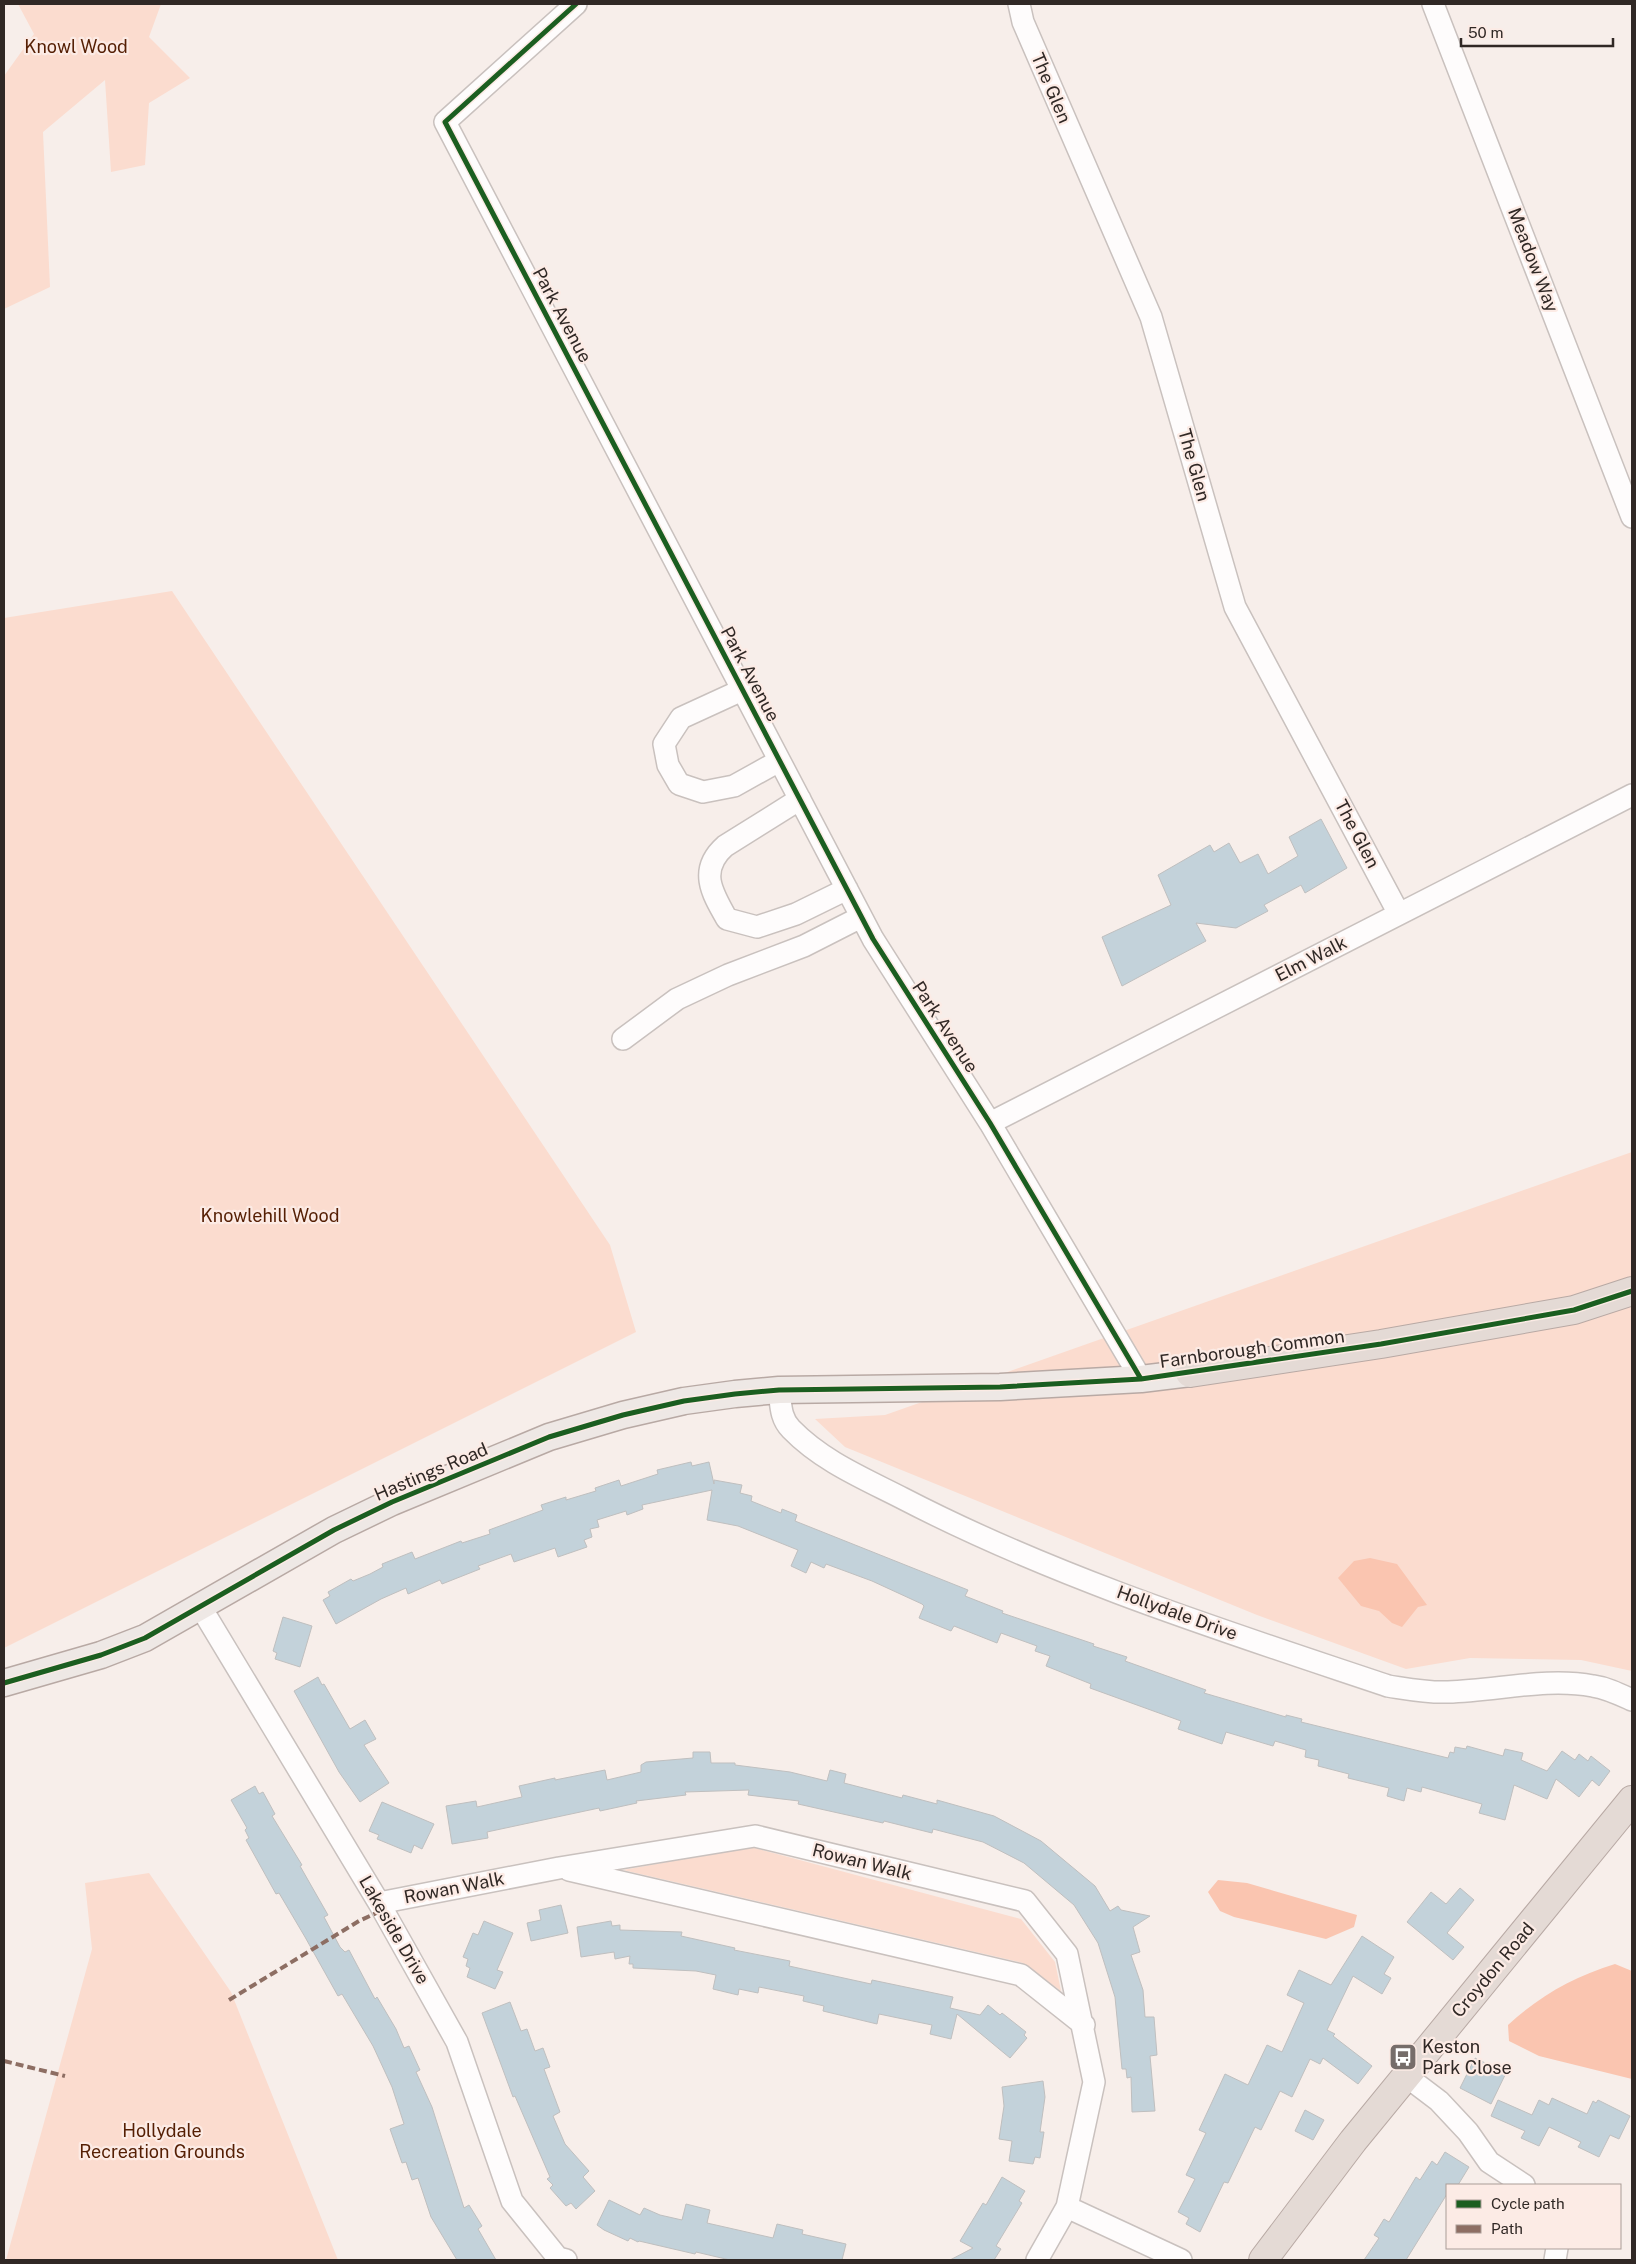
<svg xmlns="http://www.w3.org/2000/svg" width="1636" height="2264" viewBox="0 0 1636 2264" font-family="'Public Sans',sans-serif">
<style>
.green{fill:#fbdccf}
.water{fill:#fac5b0}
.building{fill:#c3d2da;stroke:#bfbfbf}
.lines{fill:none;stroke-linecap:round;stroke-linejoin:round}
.minor-casing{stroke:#c9c1be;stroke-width:24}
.major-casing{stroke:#b8a9a4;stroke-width:29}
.highway-casing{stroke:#b8a9a4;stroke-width:30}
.minor{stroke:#fefcfc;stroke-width:21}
.major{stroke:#eee8e5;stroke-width:26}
.highway{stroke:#e4dad5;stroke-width:28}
.quiet{stroke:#8d6e63;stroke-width:4;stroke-dasharray:8 4;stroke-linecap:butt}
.cycleway-casing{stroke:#fcebe5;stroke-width:8}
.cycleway{stroke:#1b5e20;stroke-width:5}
.labels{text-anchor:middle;stroke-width:4.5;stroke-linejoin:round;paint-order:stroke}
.park-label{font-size:18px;fill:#551f04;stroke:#fcebe5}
.street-label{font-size:18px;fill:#302825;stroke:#fcebe5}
.poi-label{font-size:18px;fill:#302825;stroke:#fcebe5;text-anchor:start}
</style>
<rect width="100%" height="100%" fill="#f7eeea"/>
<!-- green -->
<path class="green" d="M18,4H161L149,37L190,78L149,103L145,165L111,172L105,80L43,132L50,287L4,309V76L34,34Z
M172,591L610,1245L636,1332L4,1648V618Z
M1632,1152V1671L1581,1660L1470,1658L1406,1669L1257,1615L845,1447L815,1419L885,1415Z
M751,1847L1021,1919L1055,1962L1061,1991L1023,1963L623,1870Z
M149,1873L231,1992L338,2260H6L92,1949L85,1883Z"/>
<!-- water -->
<path class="water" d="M1370,1558L1397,1564L1427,1605L1418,1607L1402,1627L1392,1623L1379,1611L1361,1606L1338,1578L1354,1561Z
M1218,1880L1247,1883L1357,1915L1354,1927L1326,1939L1234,1917L1220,1911L1208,1892Z
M1615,1964L1632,1971V2079L1539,2056L1509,2041L1508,2025C1541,1995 1573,1977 1615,1964Z"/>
<!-- building -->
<path class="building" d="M1321,819L1347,868L1305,893L1301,885L1264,905L1268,911L1236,928L1196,923L1206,941L1122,986L1102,937L1171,905L1158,875L1210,845L1214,852L1229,843L1240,863L1258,854L1268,874L1298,856L1289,837Z
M691,1462L692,1466L709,1462L714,1484V1480L742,1485L740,1493L752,1496L751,1501L781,1513L782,1509L797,1515L795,1521L968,1590L965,1596L1003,1611L1002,1613L1094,1644L1093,1646L1127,1657L1125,1661L1206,1690L1204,1693L1286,1717V1715L1302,1719L1301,1722L1448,1758L1450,1752L1454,1753L1455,1747L1466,1749L1467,1746L1503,1756L1505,1749L1523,1753L1521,1760L1547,1771L1562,1751L1575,1760L1579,1754L1588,1761L1591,1756L1610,1771L1599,1786L1592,1780L1579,1797L1556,1779L1547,1799L1514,1785L1505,1820L1479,1813L1482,1804L1422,1787L1421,1792L1407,1788L1404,1801L1387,1796L1389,1788L1348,1778L1349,1774L1318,1766L1319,1760L1305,1757L1306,1750L1275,1741L1273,1746L1226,1732L1222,1744L1178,1729L1181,1721L1090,1688L1091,1684L1046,1666L1050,1656L1035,1651L1037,1646L1001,1633L997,1643L954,1626L951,1631L919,1618L924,1606L922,1604L872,1581L826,1564L824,1568L811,1562L806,1573L791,1566L798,1550L738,1526L707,1520L712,1490L642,1505L643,1509L627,1515L626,1511L597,1520L599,1527L590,1529L592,1537L584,1540L587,1547L558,1557L555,1548L514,1562L511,1554L478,1566L480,1569L442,1584L440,1580L408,1594L406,1588L381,1599L336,1624L323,1600L330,1596L328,1592L351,1579L353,1581L370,1574L383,1567L382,1564L412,1552L415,1559L461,1541L462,1543L490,1534L489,1530L543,1510L541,1505L566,1497V1500L596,1491L595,1488L619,1480L621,1486L658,1474L657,1470Z
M283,1617L312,1626L300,1667L275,1659L277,1653L273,1651Z
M318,1677L322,1685L324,1684L350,1729L365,1720L376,1739L364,1745L389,1783L360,1802L339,1772L294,1691Z
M693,1752H710L711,1763H735V1765L790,1772L827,1781L830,1770L846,1774L844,1783L902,1798L903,1795L937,1804V1800L994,1816L1041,1841L1095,1886L1110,1911L1118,1906L1121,1910L1150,1916L1133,1927L1140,1952L1131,1955L1143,1990L1145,2017H1154L1157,2055L1150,2056L1155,2111L1132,2112L1131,2077L1127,2078L1126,2069H1122L1115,1997L1098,1943L1074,1905L1024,1863L983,1842L933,1829L932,1833L884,1821L883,1823L798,1804L799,1801L748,1795L749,1790L685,1792L686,1795L636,1801L637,1803L600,1811L599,1808L487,1832L488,1838L452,1844L446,1806L476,1801L477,1807L522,1797L519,1786L555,1778V1780L605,1770L607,1780L641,1772V1765L646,1762L693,1758Z
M255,1786L259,1794L263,1792L275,1814L272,1816L302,1865L300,1866L328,1915L324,1917L340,1947L345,1952L349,1950L375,1999L377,1997L396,2029L404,2048L409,2046L420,2070L416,2072L432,2107L464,2208L469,2205L482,2226L478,2229L496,2260H457L431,2217L418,2178L412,2180L406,2162L402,2163L390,2129L404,2124L392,2087L373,2046L342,1994L338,1996L305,1937L279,1893L276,1894L246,1840L249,1838L245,1830L247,1828L231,1800Z
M382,1802L434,1824L422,1849L414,1845L411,1853L377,1839L379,1835L369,1831Z
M1460,1888L1474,1900L1447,1933L1464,1947L1453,1960L1407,1922L1431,1892L1446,1904Z
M561,1905L568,1933L531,1941L527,1923L541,1920L539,1910Z
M484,1921L513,1933L497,1970L503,1972L495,1989L467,1977L470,1968L466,1966L468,1959L463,1957L473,1933L478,1935Z
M611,1921L612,1926L620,1925V1930L682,1932L681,1936L735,1948L734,1950L790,1961L789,1966L871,1984L872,1980L953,1997L950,2008L980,2015L988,2005L1000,2015L1002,2013L1026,2032L1024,2035L1027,2038L1010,2058L957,2014L951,2039L930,2034L932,2025L879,2014L877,2024L823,2011L824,2006L803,2001L804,1996L759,1987L758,1993L739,1989L738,1995L713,1989L716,1975L696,1971L633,1968V1964H629L630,1956L615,1959L614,1952L581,1957L577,1927Z
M1362,1936L1394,1957L1384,1974L1391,1978L1382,1994L1353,1976L1327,2030L1335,2034L1333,2036L1372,2066L1358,2084L1323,2058L1320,2064L1310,2059L1292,2097L1280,2091L1261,2130L1255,2127L1228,2183L1224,2182L1200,2232L1186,2224L1189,2218L1178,2212L1195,2179L1186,2175L1206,2133L1199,2130L1225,2074L1248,2085L1267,2045L1282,2052L1304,2003L1287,1995L1299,1970L1331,1985Z
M510,2002L521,2031L527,2029L535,2051L543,2048L550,2067L544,2069L560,2112L553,2116L565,2144L589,2171L583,2177L595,2191L576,2209L571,2203L566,2206L550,2188L553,2185L547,2179L550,2177L515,2096L513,2097L482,2013Z
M1475,2058L1506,2073L1491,2104L1460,2088Z
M1043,2081L1045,2097L1040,2132H1044L1040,2158L1035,2157L1033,2164L1009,2161L1012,2141L999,2139L1004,2106L1002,2087Z
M1552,2098L1587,2114L1593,2101L1596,2103L1598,2100L1630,2116L1619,2139L1610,2135L1599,2157L1578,2147L1581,2142L1549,2127L1539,2146L1521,2138L1525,2131L1491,2116L1498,2100L1532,2115L1539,2100L1549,2105Z
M1305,2110L1324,2120L1313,2140L1295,2131Z
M1445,2152L1469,2167L1458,2185H1447V2194L1406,2260H1364L1379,2238L1374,2235L1384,2219L1389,2222L1416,2177L1420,2180L1432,2161L1437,2165Z
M1002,2177L1025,2191L1019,2201L1022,2203L996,2246L1001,2249L994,2260H950L973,2248L960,2241L983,2203L986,2205Z
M609,2200L640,2215L644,2208L660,2215L682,2220L686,2204L710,2210L707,2223L773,2238L777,2224L803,2230L802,2234L846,2244L842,2260H730L696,2252L695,2254L639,2241L638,2242L630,2238L628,2241L604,2230L597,2225Z"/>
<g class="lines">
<defs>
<path id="minor" d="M576,4L445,122L873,939L990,1123L1141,1379
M1019,4L1023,22L1151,317L1235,607L1399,914
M1433,4L1632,517
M742,690L681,718L664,744L668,765L679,784L703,792L734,786L779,761
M800,799L725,846C698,870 712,893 727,919L757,927L796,914L847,889
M623,1039L677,999L728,975L804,946L861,917
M990,1123L1632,795
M779,1390C781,1404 780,1418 791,1429C822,1461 863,1478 902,1498C1056,1578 1224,1631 1388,1686C1408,1689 1428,1693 1448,1692C1496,1691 1546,1677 1593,1686C1607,1688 1619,1694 1632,1700
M200,1606L379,1903L457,2042L512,2201L558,2258L566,2260
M569,1870L1021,1975L1084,2025
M379,1903L559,1868L755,1836L1025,1901L1067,1954L1094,2082L1067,2207
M1406,2076L1439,2101L1468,2132L1489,2162L1524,2185
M1037,2260L1067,2207L1181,2260
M1555,2260L1557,2248"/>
<path id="major" d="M4,1683L101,1655L145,1638L334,1530L392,1502L549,1437L623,1415L684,1401L735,1394L779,1390L1000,1387L1141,1379L1190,1373"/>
<path id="highway" d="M1190,1373L1381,1344L1574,1310L1632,1291
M1263,2260L1353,2141L1632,1800"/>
</defs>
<!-- minor casing -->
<use href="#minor" class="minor-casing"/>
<!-- major casing -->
<use href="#major" class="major-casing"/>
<!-- highway casing -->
<use href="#highway" class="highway-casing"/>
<!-- minor -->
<use href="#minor" class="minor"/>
<!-- major -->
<use href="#major" class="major"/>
<!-- highway -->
<use href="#highway" class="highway"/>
<!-- quiet -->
<path class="quiet" d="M229,2000L359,1921L383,1910
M4,2061L65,2076"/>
<defs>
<path id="cycleway" d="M576,4L445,122L873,939L990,1123L1141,1379
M4,1683L101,1655L145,1638L334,1530L392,1502L549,1437L623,1415L684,1401L735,1394L779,1390L1000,1387L1141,1379L1381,1344L1574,1310L1632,1291"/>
</defs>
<!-- cycleway casing -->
<use href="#cycleway" class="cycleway-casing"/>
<!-- cycleway -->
<use href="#cycleway" class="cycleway"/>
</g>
<!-- icons -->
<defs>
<symbol id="bus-square" viewBox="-11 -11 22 22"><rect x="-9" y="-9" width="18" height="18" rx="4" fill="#766d6a" stroke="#fcebe5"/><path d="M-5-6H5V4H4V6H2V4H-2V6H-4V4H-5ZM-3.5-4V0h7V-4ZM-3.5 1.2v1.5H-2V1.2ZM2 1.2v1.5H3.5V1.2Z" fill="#fff"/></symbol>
</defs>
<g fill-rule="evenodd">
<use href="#bus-square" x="1387" y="2041" width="32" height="32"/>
</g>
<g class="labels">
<!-- park labels -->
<g class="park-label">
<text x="76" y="53">Knowl Wood</text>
<text x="270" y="1222">Knowlehill Wood</text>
<text x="162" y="2137">Hollydale<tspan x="162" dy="21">Recreation Grounds</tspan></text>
</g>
<!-- street labels -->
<g class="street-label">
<text transform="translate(1051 88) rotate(67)" y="6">The Glen</text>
<text transform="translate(1533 260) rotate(69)" y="6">Meadow Way</text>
<text transform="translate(562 315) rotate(62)" y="6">Park Avenue</text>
<text transform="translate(1194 465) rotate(74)" y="6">The Glen</text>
<text transform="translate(750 674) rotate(62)" y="6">Park Avenue</text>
<text transform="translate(1357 834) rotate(62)" y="6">The Glen</text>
<text transform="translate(1311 959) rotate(-27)" y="6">Elm Walk</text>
<text transform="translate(945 1027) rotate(57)" y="6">Park Avenue</text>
<text transform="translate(1252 1349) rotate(-8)" y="6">Farnborough Common</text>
<text transform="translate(431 1472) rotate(-23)" y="6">Hastings Road</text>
<text transform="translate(1177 1613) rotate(20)" y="6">Hollydale Drive</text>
<text transform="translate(862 1862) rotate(14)" y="6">Rowan Walk</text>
<text transform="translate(454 1888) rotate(-11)" y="6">Rowan Walk</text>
<text transform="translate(394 1930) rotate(60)" y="6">Lakeside Drive</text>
<text transform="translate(1493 1970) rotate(-50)" y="6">Croydon Road</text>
</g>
<!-- poi labels -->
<g class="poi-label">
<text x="1422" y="2053">Keston<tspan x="1422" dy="21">Park Close</tspan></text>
</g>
</g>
<!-- border -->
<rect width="1636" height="2264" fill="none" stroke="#302825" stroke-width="10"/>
<!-- legend -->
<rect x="1446" y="2184" width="175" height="65" fill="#fcebe5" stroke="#aa9d98"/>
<rect x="1456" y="2200" width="25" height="8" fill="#1b5e20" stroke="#aa9d98"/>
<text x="1491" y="2209" font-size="15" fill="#302825">Cycle path</text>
<rect x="1456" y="2225" width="25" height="8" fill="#8d6e63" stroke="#aa9d98"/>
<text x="1491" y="2234" font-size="15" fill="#302825">Path</text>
<!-- scale -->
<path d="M1461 38v8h152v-8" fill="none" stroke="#302825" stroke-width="2.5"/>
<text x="1468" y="38" font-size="15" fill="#302825" stroke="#fcebe5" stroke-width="4" paint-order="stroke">50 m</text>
</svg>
